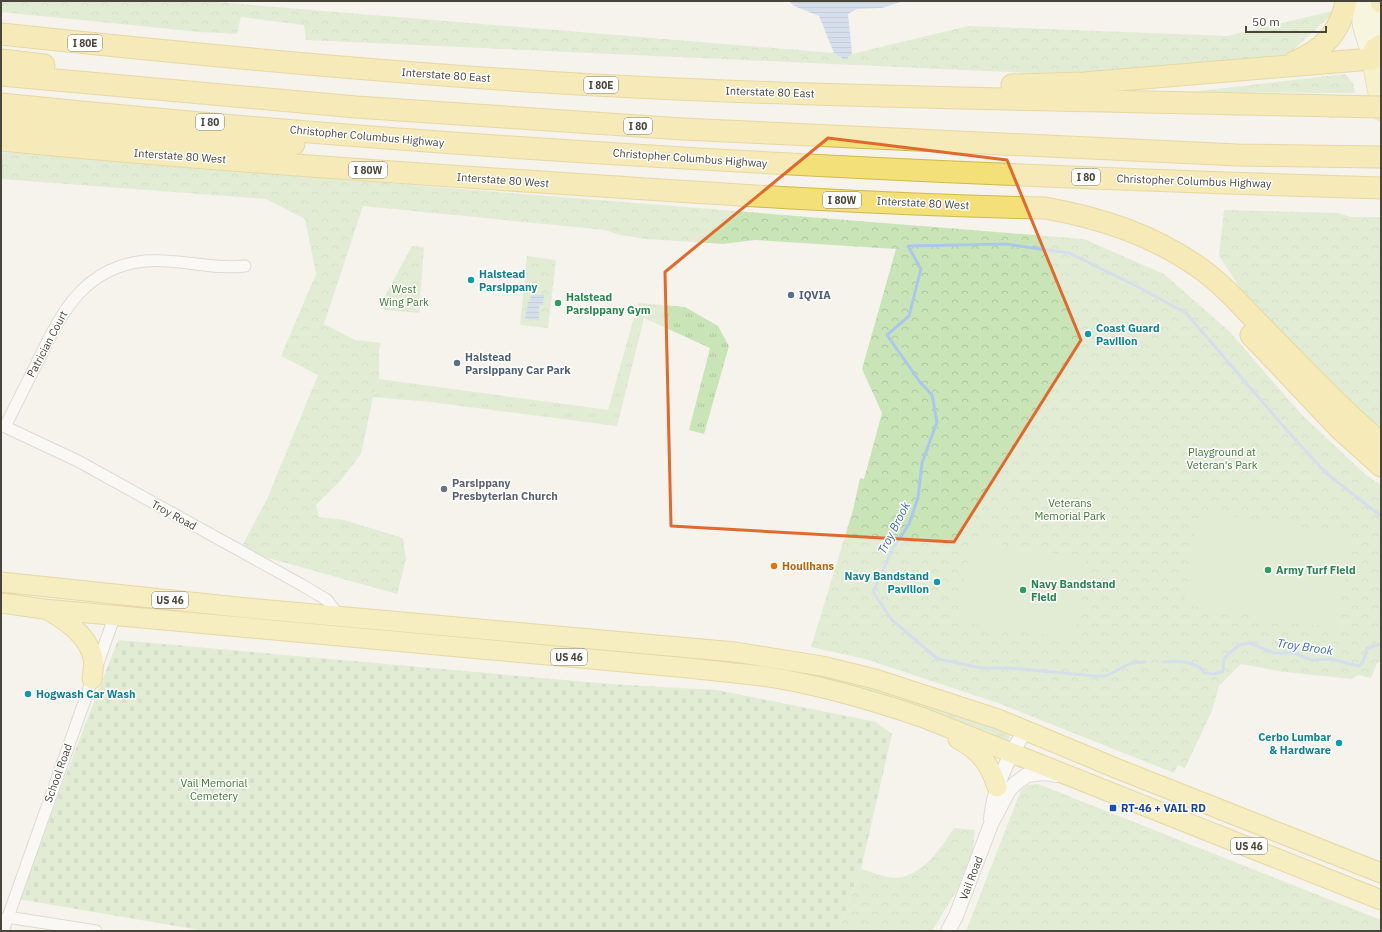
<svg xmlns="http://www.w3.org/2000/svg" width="1382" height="932" viewBox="0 0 1382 932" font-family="'IBM Plex Sans',sans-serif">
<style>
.grass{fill:url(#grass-tufts)}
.forest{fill:url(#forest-crowns)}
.cemetery{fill:url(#cemetery-stones)}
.pitch{fill:#c9e5b8}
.water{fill:url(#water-rules)}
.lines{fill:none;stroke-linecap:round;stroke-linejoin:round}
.stream{stroke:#adc7ec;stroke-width:3}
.minor-casing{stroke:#c0bdaf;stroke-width:13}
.tertiary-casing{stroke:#c0bdaf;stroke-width:16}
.secondary-casing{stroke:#cdc99d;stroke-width:18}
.primary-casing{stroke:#dccf72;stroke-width:20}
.trunk-casing{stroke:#d2b848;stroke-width:21}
.motorway-casing{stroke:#d2b848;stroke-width:23}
.minor{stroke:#fff;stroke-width:11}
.tertiary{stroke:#fff;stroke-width:14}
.secondary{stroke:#fbf8cf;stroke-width:16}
.primary{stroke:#f7eea2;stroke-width:18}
.trunk{stroke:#f5e78d;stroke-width:19}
.motorway{stroke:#f3e078;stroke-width:21}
.motorway-bridge-casing{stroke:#d2b848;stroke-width:23;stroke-linecap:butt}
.motorway-bridge{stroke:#f3e078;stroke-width:21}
.marked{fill:none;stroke:#e2692e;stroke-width:3;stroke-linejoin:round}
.culture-dot{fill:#0f9aa8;stroke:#fff;stroke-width:1.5}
.service-dot{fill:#5c6f8a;stroke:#fff;stroke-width:1.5}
.leisure-dot{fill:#2e9e5b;stroke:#fff;stroke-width:1.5}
.worship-dot{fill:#6b7280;stroke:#fff;stroke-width:1.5}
.food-dot{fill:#e8710a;stroke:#fff;stroke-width:1.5}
.transit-dot{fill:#1a4fb4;stroke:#fff;stroke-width:1.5}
.labels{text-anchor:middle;stroke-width:3;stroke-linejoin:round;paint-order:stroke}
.shield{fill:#fff;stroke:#7f7d75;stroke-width:1}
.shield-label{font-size:10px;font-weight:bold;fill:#48453a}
.street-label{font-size:11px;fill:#48453a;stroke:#fff}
.culture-label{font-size:11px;font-weight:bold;fill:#0d838f;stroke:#fff;text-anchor:start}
.park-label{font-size:11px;fill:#3e7730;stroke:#fff}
.service-label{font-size:11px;font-weight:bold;fill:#4e5e75;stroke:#fff;text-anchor:start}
.leisure-label{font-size:11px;font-weight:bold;fill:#27864d;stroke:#fff;text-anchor:start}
.worship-label{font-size:11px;font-weight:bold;fill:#5b616d;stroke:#fff;text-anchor:start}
.food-label{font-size:11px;font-weight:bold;fill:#c56008;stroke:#fff;text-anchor:start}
.transit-label{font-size:11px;font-weight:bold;fill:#164399;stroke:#fff;text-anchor:start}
.water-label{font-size:12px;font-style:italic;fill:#3a68ad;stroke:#fff}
</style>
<defs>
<pattern id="grass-tufts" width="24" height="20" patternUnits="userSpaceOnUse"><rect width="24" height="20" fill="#c9e5b8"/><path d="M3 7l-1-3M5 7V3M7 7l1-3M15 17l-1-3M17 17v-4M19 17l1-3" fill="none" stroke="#aec69f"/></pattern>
<pattern id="forest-crowns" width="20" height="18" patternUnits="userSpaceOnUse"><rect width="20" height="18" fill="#c9e5b8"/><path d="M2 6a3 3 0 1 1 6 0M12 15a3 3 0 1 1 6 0" fill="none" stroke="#aec69f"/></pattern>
<pattern id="cemetery-stones" width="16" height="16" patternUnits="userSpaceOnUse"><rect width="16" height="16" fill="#c9e5b8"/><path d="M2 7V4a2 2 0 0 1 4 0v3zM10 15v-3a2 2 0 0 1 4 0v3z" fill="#aec69f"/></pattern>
<pattern id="water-rules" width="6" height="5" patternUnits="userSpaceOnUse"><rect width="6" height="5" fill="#adc7ec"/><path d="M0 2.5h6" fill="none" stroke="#8fa3c0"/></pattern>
</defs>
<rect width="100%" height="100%" fill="#f5f3ec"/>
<!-- grass -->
<path class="grass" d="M638,303L685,307L718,326L729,346L704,434L689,430L710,348L644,318L617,426L430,402L373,397L379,379L608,410Z
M207,617L275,618L703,656L839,676L966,716L1005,732L1010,737L1007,743L839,687Z"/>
<!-- forest -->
<path class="forest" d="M1,1H204L834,53L845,60L852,54L968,26L1227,36L1337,10L1285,57L1071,75L306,40L304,25L241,17L237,34L200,32L1,12Z
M1345,74L1353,83L1355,93L1190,92Z
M1,152L1084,239L1164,274L1230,332L1301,414L1366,475L1381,485V661L1377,663L1371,678L1358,675L1352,679L1284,672L1241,664L1219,686L1212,711L1185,768L1178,765L1174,773L998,703L865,659L811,647L853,510L860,478L864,479L882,413L862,369L896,249L755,240L723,244L646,239L620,235L605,230L363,206L324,324L355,340L381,343L379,350V379L373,397L361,454L340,481L316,505L319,517L344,520L403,538L406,559L397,594L240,550L267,499L318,375L281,356L316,274L305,219L266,199L1,179Z
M1224,210L1338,213L1351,217H1381V427L1369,418L1245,295L1219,256Z
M412,246L424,247L419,313L385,310L380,305Z
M527,256L556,260L548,328L520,325Z
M1038,784L1381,920V931H966L1021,790L1028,785Z
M954,828L975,830L971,867L932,931H838L861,869C869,871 889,879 897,878C923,875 941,848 954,828Z"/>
<!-- cemetery -->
<path class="cemetery" d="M118,640L610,684L717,690L876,722L892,734L861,869L838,931H205L18,899Z"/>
<!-- pitch -->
<path class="pitch" d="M1199,511L1352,535L1337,629L1184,605Z
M971,540L1087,558L1075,639L958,622Z"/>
<!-- water -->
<path class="water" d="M789,1H904L882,8L857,9L848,14L852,54L845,60L834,53L819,16L794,6Z
M531,294L544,295L543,305H539V320L525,319L528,302H530Z"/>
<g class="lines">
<!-- stream -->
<path class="stream" d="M1145,662L1131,663L1106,676H1095L1011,668H982L938,659L892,620L873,592L892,550L909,524L918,498L922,463L937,422L932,395L920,382L887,335L909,316L921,269L908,246L1005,244L1069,253L1138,287L1186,313L1284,427L1326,473L1381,516
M1163,662C1177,661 1196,660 1205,673L1214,674L1223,671L1224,658L1239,645L1250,643L1274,653H1294L1312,660L1331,659L1359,666L1363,662L1367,648L1381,644"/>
<defs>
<path id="minor" d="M1,425L78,461L302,585L327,600L339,616
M5,427C16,404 28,381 39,359C62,311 85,267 145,261C179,258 212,270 245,266
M7,917L96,931
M3,931L115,615"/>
<path id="tertiary" d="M991,819C994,787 1007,758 1025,731
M948,931L956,916L991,824L1009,790L1016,783L1027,775L1044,773L1057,775"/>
<path id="secondary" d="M1359,1L1361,26L1371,59
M1372,56L1375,30L1374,1"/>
<path id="primary" d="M1371,59L1381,111"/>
<path id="trunk" d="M1,582L247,608L735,652L822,666L875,679L998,719L1118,769L1381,873
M1,603L44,609L689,668C713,671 738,673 762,676C817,684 871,700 924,718L1381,900
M49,611C66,620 86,635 92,654C95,662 93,671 92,679
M958,739C979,750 990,764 997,787"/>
<path id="motorway" d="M1381,1V2
M1,34C198,55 396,74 595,85C840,98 1085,100 1331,106
M1,60L44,65
M1294,62C1322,51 1341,32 1346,1
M1,75L356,107L683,129L1238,155L1381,157
M1012,85L1084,83L1371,59L1375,49L1381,45
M1,104C459,151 920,174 1381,188
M1,124L294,144
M1,140C186,158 371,171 556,183C719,194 882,205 1045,208C1101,218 1154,235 1201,269C1222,284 1240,304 1258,323C1298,363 1337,406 1381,443
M1251,335L1341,430L1381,466"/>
</defs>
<!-- minor casing -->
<use href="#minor" class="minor-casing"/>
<!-- tertiary casing -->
<use href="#tertiary" class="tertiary-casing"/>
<!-- secondary casing -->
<use href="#secondary" class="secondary-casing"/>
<!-- primary casing -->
<use href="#primary" class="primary-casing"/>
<!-- trunk casing -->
<use href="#trunk" class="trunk-casing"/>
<!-- motorway casing -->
<use href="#motorway" class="motorway-casing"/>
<!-- minor -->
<use href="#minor" class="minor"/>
<!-- tertiary -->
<use href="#tertiary" class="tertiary"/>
<!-- secondary -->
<use href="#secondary" class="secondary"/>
<!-- primary -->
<use href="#primary" class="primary"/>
<!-- trunk -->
<use href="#trunk" class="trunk"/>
<!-- motorway -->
<use href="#motorway" class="motorway"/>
<defs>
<path id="motorway-bridge" d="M1331,106L1381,107"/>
</defs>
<!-- motorway-bridge casing -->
<use href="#motorway-bridge" class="motorway-bridge-casing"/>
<!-- motorway-bridge -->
<use href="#motorway-bridge" class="motorway-bridge"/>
</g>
<!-- marked area -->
<path d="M0 0H1382V932H0ZM828,138L1007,160L1081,340L954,542L671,526L665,272Z" fill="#f5f3ec" fill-opacity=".55" fill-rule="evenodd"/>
<path class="marked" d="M828,138L1007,160L1081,340L954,542L671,526L665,272Z"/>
<!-- markers -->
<g class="culture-dot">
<circle cx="471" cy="280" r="4"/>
<circle cx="1088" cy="334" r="4"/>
<circle cx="937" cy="582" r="4"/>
<circle cx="28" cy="694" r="4"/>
<circle cx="1339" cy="743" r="4"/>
</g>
<g class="service-dot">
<circle cx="791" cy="295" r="4"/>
<circle cx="457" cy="363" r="4"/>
</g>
<g class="leisure-dot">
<circle cx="558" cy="303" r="4"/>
<circle cx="1268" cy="570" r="4"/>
<circle cx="1023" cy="590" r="4"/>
</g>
<circle class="worship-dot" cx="444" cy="489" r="4"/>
<circle class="food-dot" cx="774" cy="566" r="4"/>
<rect class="transit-dot" x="1109" y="804" width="8" height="8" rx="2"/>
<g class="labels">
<!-- shield labels -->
<g class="shield">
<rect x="68" y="35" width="34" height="16" rx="3"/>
<rect x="584" y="77" width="34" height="16" rx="3"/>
<rect x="196" y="114" width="28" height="16" rx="3"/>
<rect x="624" y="118" width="28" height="16" rx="3"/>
<rect x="349" y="162" width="38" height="16" rx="3"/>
<rect x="1072" y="169" width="28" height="16" rx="3"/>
<rect x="823" y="192" width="38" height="16" rx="3"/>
<rect x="152" y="592" width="36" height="16" rx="3"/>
<rect x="551" y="649" width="36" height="16" rx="3"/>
<rect x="1231" y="838" width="36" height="16" rx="3"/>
</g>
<g class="shield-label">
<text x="85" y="47">I 80E</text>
<text x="601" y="89">I 80E</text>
<text x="210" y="126">I 80</text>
<text x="638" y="130">I 80</text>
<text x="368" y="174">I 80W</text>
<text x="1086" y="181">I 80</text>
<text x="842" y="204">I 80W</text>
<text x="170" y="604">US 46</text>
<text x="569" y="661">US 46</text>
<text x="1249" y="850">US 46</text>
</g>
<!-- street labels -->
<g class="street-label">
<text transform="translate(446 75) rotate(4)" y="4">Interstate 80 East</text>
<text transform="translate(770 92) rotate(2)" y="4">Interstate 80 East</text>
<text transform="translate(367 136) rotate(5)" y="4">Christopher Columbus Highway</text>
<text transform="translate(180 156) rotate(4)" y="4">Interstate 80 West</text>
<text transform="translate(690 158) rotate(4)" y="4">Christopher Columbus Highway</text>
<text transform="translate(503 180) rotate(4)" y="4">Interstate 80 West</text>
<text transform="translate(1194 181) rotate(2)" y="4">Christopher Columbus Highway</text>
<text transform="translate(923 203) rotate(3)" y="4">Interstate 80 West</text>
<text transform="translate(47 344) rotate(-62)" y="4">Patrician Court</text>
<text transform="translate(174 515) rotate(29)" y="4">Troy Road</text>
<text transform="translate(58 773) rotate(-70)" y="4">School Road</text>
<text transform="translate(971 878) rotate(-69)" y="4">Vail Road</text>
</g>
<!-- culture labels -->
<g class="culture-label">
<text x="479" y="278">Halstead<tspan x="479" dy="13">Parsippany</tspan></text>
<text x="1096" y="332">Coast Guard<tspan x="1096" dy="13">Pavilion</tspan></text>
<text x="929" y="580" text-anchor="end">Navy Bandstand<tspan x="929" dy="13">Pavilion</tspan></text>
<text x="36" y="698">Hogwash Car Wash</text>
<text x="1331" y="741" text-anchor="end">Cerbo Lumbar<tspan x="1331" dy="13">&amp; Hardware</tspan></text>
</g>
<!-- park labels -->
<g class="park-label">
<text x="404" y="293">West<tspan x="404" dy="13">Wing Park</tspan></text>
<text x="1222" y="456">Playground at<tspan x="1222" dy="13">Veteran's Park</tspan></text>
<text x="1070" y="507">Veterans<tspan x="1070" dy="13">Memorial Park</tspan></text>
<text x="214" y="787">Vail Memorial<tspan x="214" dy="13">Cemetery</tspan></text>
</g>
<!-- service labels -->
<g class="service-label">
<text x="799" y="299">IQVIA</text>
<text x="465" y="361">Halstead<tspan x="465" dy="13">Parsippany Car Park</tspan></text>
</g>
<!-- leisure labels -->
<g class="leisure-label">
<text x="566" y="301">Halstead<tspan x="566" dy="13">Parsippany Gym</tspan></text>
<text x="1276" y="574">Army Turf Field</text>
<text x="1031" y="588">Navy Bandstand<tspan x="1031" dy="13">Field</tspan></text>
</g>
<!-- worship labels -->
<g class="worship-label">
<text x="452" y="487">Parsippany<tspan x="452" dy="13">Presbyterian Church</tspan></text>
</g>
<!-- food labels -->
<g class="food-label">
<text x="782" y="570">Houlihans</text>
</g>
<!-- transit labels -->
<g class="transit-label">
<text x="1121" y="812">RT-46 + VAIL RD</text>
</g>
<!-- water labels -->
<g class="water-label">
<text transform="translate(894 528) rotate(-63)" y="4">Troy Brook</text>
<text transform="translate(1305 647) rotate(8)" y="4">Troy Brook</text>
</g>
</g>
<!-- border -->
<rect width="1382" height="932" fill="none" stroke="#48453a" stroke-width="4"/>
<!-- scale -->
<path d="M1246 26v6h80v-6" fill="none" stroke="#48453a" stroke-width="2"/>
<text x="1252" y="26" font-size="12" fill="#48453a" stroke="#ffffff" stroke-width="3" paint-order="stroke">50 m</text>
</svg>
